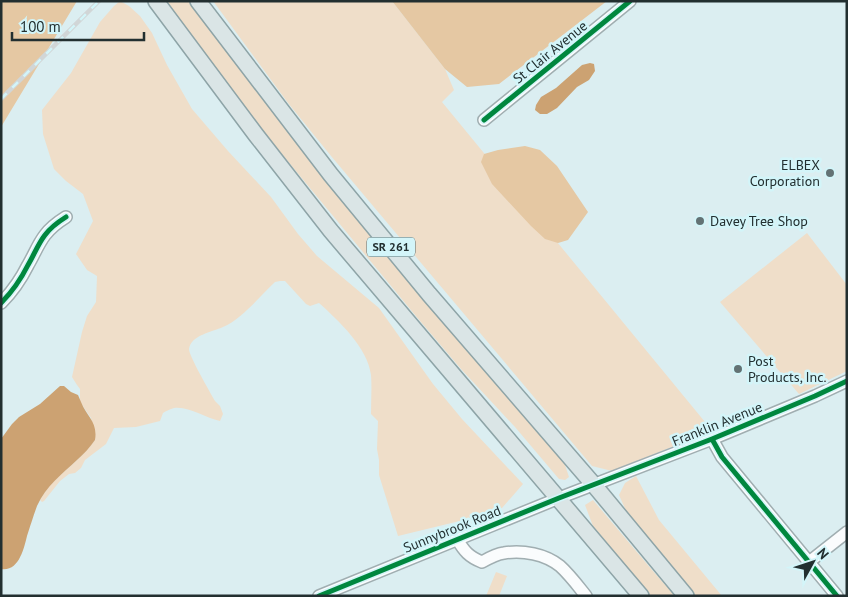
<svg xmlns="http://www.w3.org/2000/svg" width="848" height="597" viewBox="0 0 848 597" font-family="'PT Sans',sans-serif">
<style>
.green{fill:#efdec9}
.forest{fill:#e5c8a3}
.water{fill:#cca272}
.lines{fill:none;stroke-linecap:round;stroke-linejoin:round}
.minor-casing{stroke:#a0aeb1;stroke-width:14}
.major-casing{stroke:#8ea4a7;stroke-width:18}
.minor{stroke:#fafcfd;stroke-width:11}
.major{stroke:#dae5e6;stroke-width:15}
.rail-casing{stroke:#d1d6d7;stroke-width:4.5}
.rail{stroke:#d3f5f9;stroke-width:2.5;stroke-dasharray:8;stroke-linecap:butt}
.cycleway-casing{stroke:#d3f5f9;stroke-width:8}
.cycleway{stroke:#00873e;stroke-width:5}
.poi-dot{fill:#637274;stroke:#d3f5f9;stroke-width:2}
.labels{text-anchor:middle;stroke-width:5;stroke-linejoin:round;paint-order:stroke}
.shield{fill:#d3f5f9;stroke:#576a6c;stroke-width:1}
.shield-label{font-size:12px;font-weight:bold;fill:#222f30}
.street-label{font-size:14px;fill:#222f30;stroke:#d3f5f9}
.poi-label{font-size:14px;fill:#222f30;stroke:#d3f5f9;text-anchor:start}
</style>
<rect width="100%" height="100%" fill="#dbeef1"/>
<!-- green -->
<path class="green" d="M120,1L129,6L140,16L152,33L167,65L192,109L228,151L271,197L298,234L317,256L379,308L433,384L462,419L523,484L502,508L472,518L398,536L379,475V460L377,449L378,421L371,414C371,401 372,388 371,375C368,348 338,320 319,303L310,306L306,304L285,281H280L275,282C259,297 242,319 223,327C212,332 191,335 189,349C189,356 210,392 215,401L220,406L223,414L220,421C205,418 189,406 174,408C170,409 166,411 163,413L160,421L136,427L114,428L106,444L85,460L81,468L75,473L69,474L60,481L44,501L42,502L40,500C49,483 63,473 77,460C84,454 89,447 95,440L91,418L80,402V389L77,385L72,377L82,332L87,316L96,302L97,276L87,270L76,254L93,221L83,194L66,181L54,169L43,134L42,110L71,73L100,22L114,6Z
M167,1H191L554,448L565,465L569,477L565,480L559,479L515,427L461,369L420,321L247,112L200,49Z
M213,1H392L445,69L454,90L442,102L705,422L709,432L612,471L592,466L331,156L288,103Z
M807,233L847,285V371L799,394L720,302Z
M636,476L659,520L722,596H696L627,513L619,495L625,483Z
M593,500L653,571L675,596H651L593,526L585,505Z
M496,572L507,576L499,596H486Z"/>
<!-- forest -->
<path class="forest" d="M1,1H77L1,127Z
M392,1H607L499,84L467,87L445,69Z
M525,146L540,150L557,166L588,212L568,240L558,243L545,239L531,226L492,184L481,162L484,154L498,150Z"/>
<!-- water -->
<path class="water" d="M590,63L594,64L595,71L589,80L577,87L557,108L547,114H540L535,110L536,105L541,97L556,88L582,65Z
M60,386H64L71,392L78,395C79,397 80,400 81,402C87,417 98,422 95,440C90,447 84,454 77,460C62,474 46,486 37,506C34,514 30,527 27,536C24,548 19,572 1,569V439L12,424L19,417L40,404Z"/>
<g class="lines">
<defs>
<path id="minor" d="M484,120L630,1
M1,303C12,292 21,279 28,265C34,255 38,244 45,235C51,227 58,222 66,217
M712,439L722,457L837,596
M457,539C464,551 469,557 482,562C489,558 496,554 504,553C523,550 545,554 560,566C570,575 578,586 586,596
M809,562L847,532
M319,596L559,498L712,439L815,396L847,381"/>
<path id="major" d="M156,1L256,135L331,231L641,596
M198,1L331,175L429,294L594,485L686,596"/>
</defs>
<!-- minor casing -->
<use href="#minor" class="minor-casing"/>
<!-- major casing -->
<use href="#major" class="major-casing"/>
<!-- minor -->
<use href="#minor" class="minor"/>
<!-- major -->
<use href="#major" class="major"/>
<defs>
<path id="rail" d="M1,99L99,1"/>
</defs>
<!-- rail casing -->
<use href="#rail" class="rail-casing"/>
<!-- rail -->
<use href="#rail" class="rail"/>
<defs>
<path id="cycleway" d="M484,120L630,1
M1,303C12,292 21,279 28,265C34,255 38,244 45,235C51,227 58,222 66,217
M712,439L722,457L837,596
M319,596L559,498L712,439L815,396L847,381"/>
</defs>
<!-- cycleway casing -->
<use href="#cycleway" class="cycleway-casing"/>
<!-- cycleway -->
<use href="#cycleway" class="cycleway"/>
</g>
<!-- markers -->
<g class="poi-dot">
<circle cx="830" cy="173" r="5"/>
<circle cx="700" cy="221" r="5"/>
<circle cx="738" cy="369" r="5"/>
</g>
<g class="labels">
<!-- shield labels -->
<rect class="shield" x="367" y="237.5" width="48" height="19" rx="4"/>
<g class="shield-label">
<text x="391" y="251">SR 261</text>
</g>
<!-- street labels -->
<g class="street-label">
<text transform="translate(550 52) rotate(-39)" y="5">St Clair Avenue</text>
<text transform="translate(717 424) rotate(-22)" y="5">Franklin Avenue</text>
<text transform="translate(452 529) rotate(-22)" y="5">Sunnybrook Road</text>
</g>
<!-- poi labels -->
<g class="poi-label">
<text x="820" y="170" text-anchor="end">ELBEX<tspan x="820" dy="16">Corporation</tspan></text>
<text x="710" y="226">Davey Tree Shop</text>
<text x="748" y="366">Post<tspan x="748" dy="16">Products, Inc.</tspan></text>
</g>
</g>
<!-- border -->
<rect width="848" height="597" fill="none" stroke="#222f30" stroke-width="5"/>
<!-- north arrow -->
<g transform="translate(813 562) rotate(50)" stroke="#d3f5f9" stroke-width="4" paint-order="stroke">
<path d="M0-4L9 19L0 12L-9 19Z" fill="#222f30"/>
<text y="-8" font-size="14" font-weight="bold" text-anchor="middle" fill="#222f30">N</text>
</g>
<!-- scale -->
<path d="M12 32v8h132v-8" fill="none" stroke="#222f30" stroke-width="2.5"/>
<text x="20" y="32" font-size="15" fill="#222f30" stroke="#d3f5f9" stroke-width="4" paint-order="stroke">100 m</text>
</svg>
